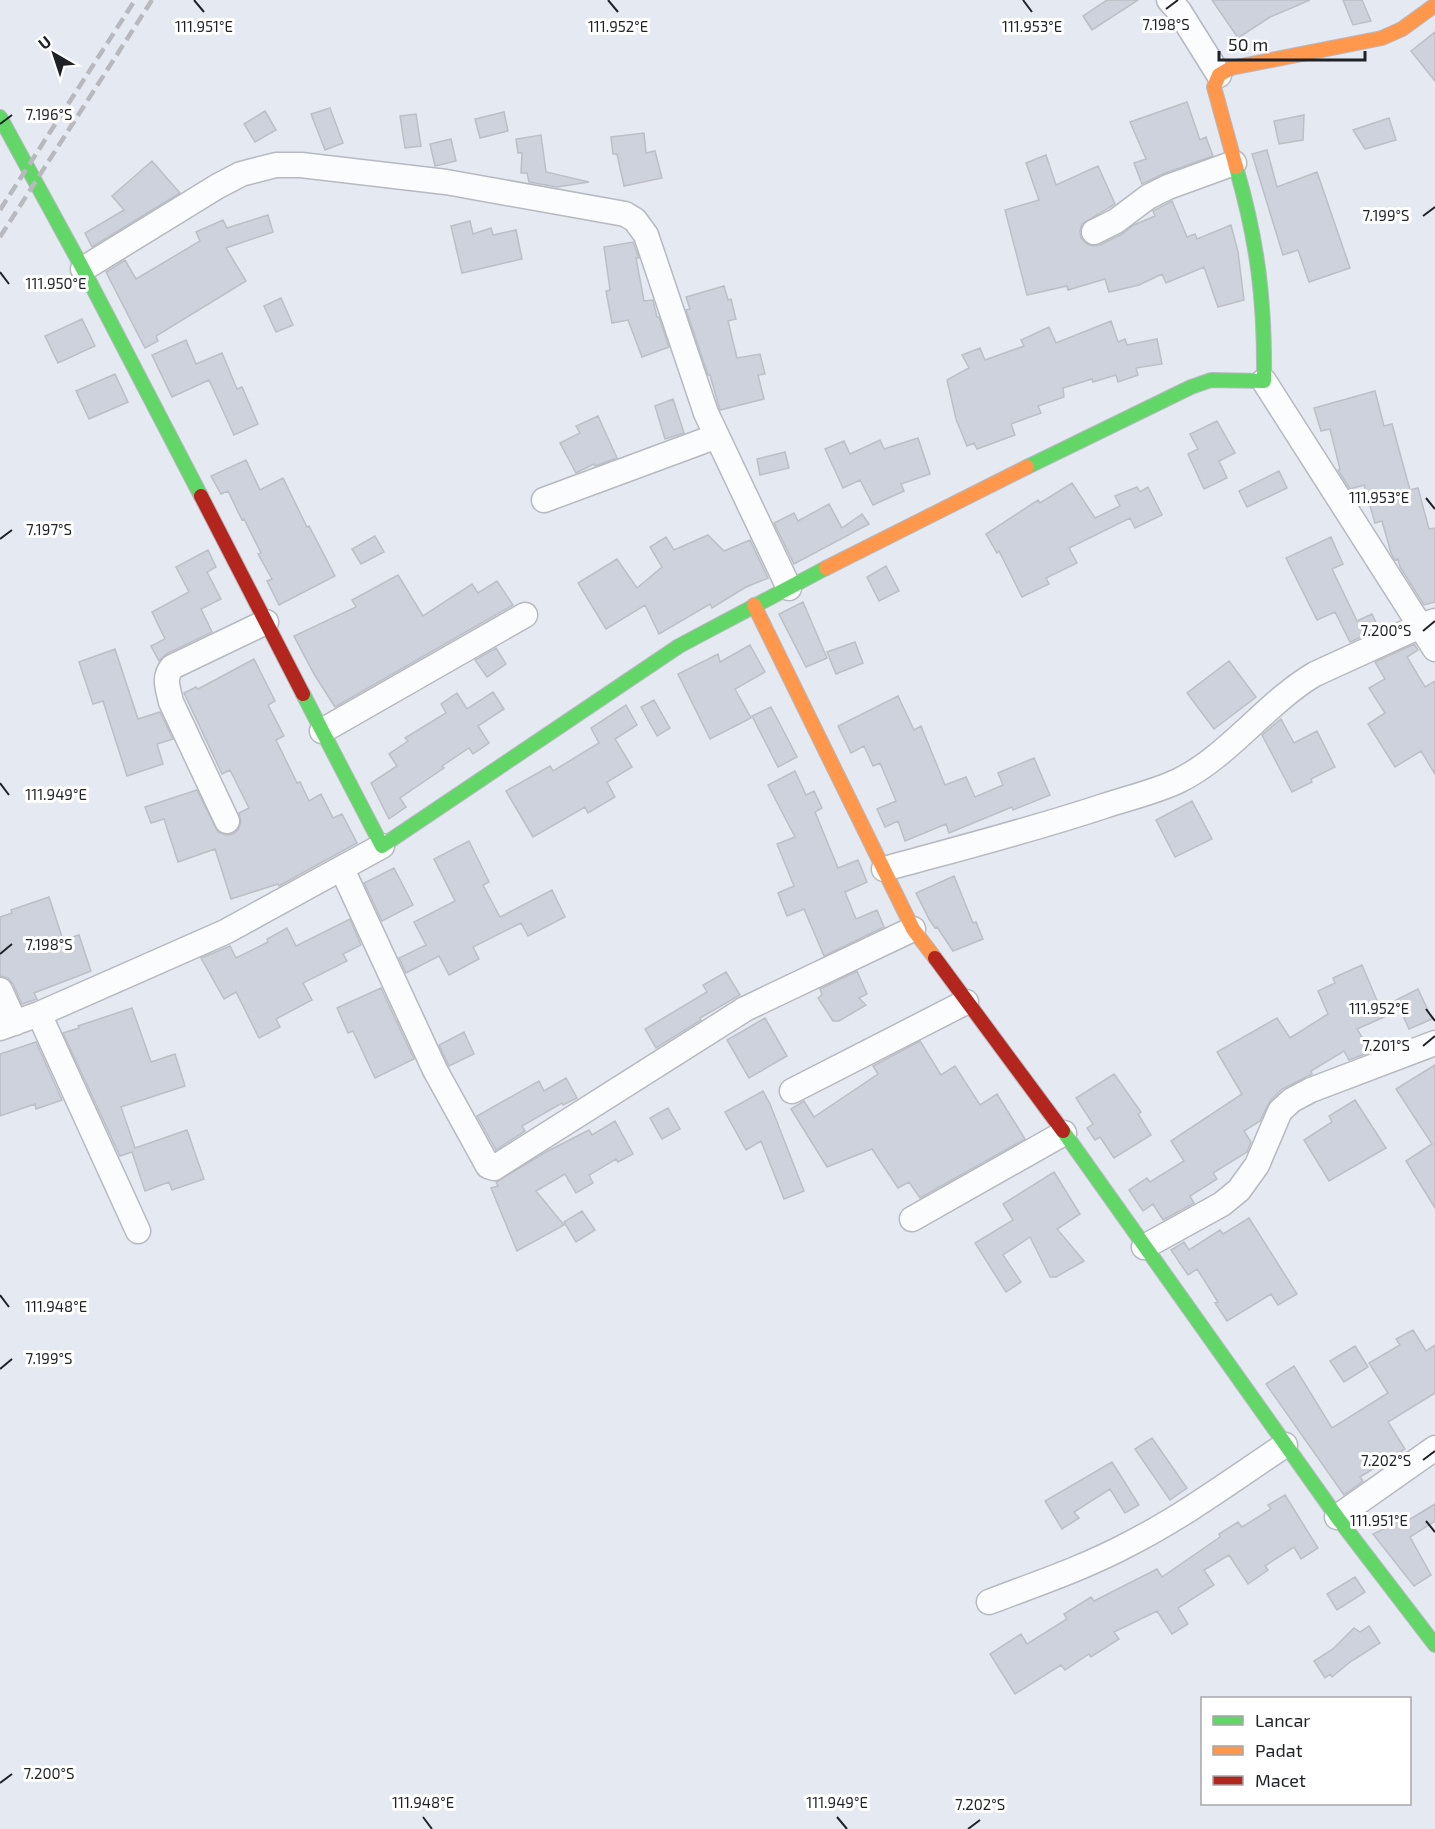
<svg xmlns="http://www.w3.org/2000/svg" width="1435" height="1829" viewBox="0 0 1435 1829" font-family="'Exo 2',sans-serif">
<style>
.building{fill:#cdd2dc;stroke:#bcbfc5;stroke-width:1.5}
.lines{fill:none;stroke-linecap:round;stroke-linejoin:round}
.street-casing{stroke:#b6b9c0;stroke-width:27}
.fast-casing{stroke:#b6b9c0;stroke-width:16}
.slow-casing{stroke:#b6b9c0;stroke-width:16}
.jam-casing{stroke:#b6b9c0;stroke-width:16}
.street{stroke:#fbfcfd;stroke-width:24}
.fast{stroke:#63d668;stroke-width:14}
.slow{stroke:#ff974d;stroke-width:14}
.jam{stroke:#b3261e;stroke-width:14}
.rail{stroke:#b8b9bc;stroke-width:4.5;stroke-dasharray:12 6;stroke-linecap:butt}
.ticks{fill:none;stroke:#1f2227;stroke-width:2}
.ticks-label{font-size:15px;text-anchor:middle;fill:#1f2227;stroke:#fff;stroke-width:6;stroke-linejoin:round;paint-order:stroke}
</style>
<rect width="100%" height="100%" fill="#e5e9f2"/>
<!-- building -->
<path class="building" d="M1107,0H1138L1092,30L1083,16Z
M1212,0H1310L1270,17L1238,38Z
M1343,0H1362L1371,21L1353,25Z
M1435,32V81L1411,51Z
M1187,102L1200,140L1206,137L1213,156L1163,174L1142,184L1134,163L1146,159L1130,122Z
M330,108L343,143L325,150L311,114Z
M265,111L276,130L255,142L244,124Z
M504,112L508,131L480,138L475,119Z
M416,114L421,146L405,148L400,116Z
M1304,115L1303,140L1279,144L1274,121Z
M1389,118L1396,140L1365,149L1353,130Z
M644,133L646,153L655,151L662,178L624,186L617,154H613L611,137Z
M541,135L546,172L589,182L557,187L529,182L527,173H521L522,153H518L516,139Z
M451,139L456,161L435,166L430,144Z
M1267,150L1277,187L1317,172L1350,268L1309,282L1298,250L1283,255L1252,154Z
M1046,155L1056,185L1098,166L1115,204L1082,224L1080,231L1081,238L1087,244L1093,246L1100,245L1122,234L1134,225L1155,216L1153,211L1172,201L1187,237L1195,234L1197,239L1231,225L1238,252L1244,300L1218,307L1204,267L1166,283L1162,274L1139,285L1109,292L1105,279L1068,290L1067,286L1027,295L1005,210L1039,200L1026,163Z
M152,161L180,193L92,247L85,233L124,210L112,196Z
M268,215L273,232L226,248L246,281L156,336L158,341L145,348L106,272L125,260L136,279L200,241L196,232L223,220L227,228Z
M470,221L473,234L491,228L493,235L516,230L522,259L462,273L451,226Z
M633,242L639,258H636L644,301L653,300L657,317H659L669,347L642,357L628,320L612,323L606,291L610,290L604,247Z
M724,286L728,300L731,299L736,319L728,321L737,358L760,354L765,374L758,375L764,399L720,410L710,375H708L686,310L690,309L686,297Z
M281,298L293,325L276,332L264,306Z
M82,319L95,346L58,363L45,336Z
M1111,321L1118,342L1125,339L1127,345L1157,339L1162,364L1136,368L1138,375L1118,382L1116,375L1093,382L1092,379L1063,388L1064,397L1038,406L1041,413L1011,424L1015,435L977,449L974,443L967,446L956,419L947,380L969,368L962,355L980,348L985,360L1024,346L1021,340L1049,327L1056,343Z
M186,340L196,364L222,353L237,389L242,387L258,424L234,435L209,380L172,397L152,355Z
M115,374L128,402L89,419L76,391Z
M1375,391L1384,426L1392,424L1410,490L1418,488L1429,529L1435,528V602L1424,605L1400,567L1398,559L1395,560L1391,553L1382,521L1375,523L1364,485L1350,489L1338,470L1340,469L1330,429L1321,431L1314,408Z
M673,399L684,433L665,439L655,406Z
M598,416L617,458L595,466L594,464L576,473L560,443L580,433L576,426Z
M1217,421L1235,453L1219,461L1227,478L1204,489L1188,454L1198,449L1190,434Z
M918,438L930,474L901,484L904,491L873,505L860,480L843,488L825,449L844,441L850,454L880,440L884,449Z
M785,452L789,468L760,475L757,459Z
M246,460L260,490L283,478L307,527L309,526L335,576L279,605L267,581L272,579L258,554L261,553L244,519L242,520L228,491L221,494L211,476Z
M1279,471L1287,488L1247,507L1239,491Z
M1072,483L1095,518L1120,506L1115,496L1137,487L1140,492L1148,487L1162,515L1135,528L1130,518L1069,548L1077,563L1046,578L1049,584L1022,597L999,551L997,553L986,534L1038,500L1040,503Z
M829,504L842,528L862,514L869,524L794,564L774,523L794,513L798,521Z
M708,535L724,551L750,540L768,578L746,587L712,608L710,604L659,634L645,605L606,629L578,583L617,559L637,588L662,567L650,547L666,537L674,550Z
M375,536L384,552L361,564L352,549Z
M1331,537L1343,564L1332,569L1357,621L1372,614L1379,629L1350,642L1335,612L1317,620L1286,558Z
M208,550L216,567L207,572L221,599L201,609L212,632L166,654L159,661L151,646L165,639L152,612L189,592L176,567Z
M886,566L899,591L879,601L867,577Z
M398,575L423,616L472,584L478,593L497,581L513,605L335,707L314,674L294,636L356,607L352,600Z
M803,602L827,658L806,667L779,614Z
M855,642L863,663L836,674L827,652Z
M1414,644L1418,650L1407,657L1425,687L1435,681V774L1421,751L1395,767L1368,724L1385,713L1369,688L1385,679L1375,662Z
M750,645L765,672L735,689L751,718L710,739L678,674L718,654L720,662Z
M496,648L506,664L487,677L475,660Z
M115,649L138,719L160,712L173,739L157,744L163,764L127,776L103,701L93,704L79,662Z
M254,659L275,701L268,705L284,736L276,740L297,783L300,782L309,801L321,794L333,818L342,814L357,843L279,886L278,884L231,899L215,849L178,862L164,819L151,823L145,807L197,790L218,832L226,835L233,834L238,830L241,822L239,813L249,808L230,770L222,774L184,693L196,687L198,689Z
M1229,661L1256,697L1214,729L1187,693Z
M493,692L504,709L478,726L489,743L473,754L469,748L442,766L444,768L400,798L406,807L389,819L371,783L397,766L389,754L408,741L405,738L446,713L441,704L457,693L467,709Z
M898,696L914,730L921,726L945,785L966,777L975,797L1003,785L998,773L1034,758L1050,795L1013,810L1012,807L949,833L946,824L905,841L898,821L885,827L877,809L896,801L880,763L873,766L864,746L851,753L838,726Z
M654,700L670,728L657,736L641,707Z
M626,705L637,725L615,739L632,767L607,782L615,797L588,813L585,807L533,837L506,791L550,766L553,771L599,743L591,728Z
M771,707L797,757L778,767L752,716Z
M1281,719L1294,743L1317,731L1335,767L1311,779L1312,782L1292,792L1262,735Z
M795,771L806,795L814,791L822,808L815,812L838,868L858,860L867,882L845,892L856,919L877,910L884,927L824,956L804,909L787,916L778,893L794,886L777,844L795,837L768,785Z
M1192,801L1212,839L1175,857L1156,820Z
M469,841L489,882L483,885L500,917L552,890L565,917L528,936L521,923L473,947L479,959L449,975L439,956L406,973L399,958L426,945L414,922L455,901L434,859Z
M394,868L413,905L382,921L364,883Z
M954,876L973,923L976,922L983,939L953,951L937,927L935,928L929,919L916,893Z
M49,897L63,940L79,935L91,971L34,993L37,999L22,1004L13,984L8,978L0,976V917L12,913L11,910Z
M350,919L361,945L343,954L347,961L303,983L312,1000L276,1019L280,1027L259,1038L236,992L224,999L201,958L230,946L236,958L268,942L267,939L287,928L296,946Z
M1362,965L1384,1017L1357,1029L1371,1052L1349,1060L1344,1051L1311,1071L1312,1074L1282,1089L1270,1101L1260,1121L1244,1131L1251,1142L1247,1152L1213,1173L1217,1179L1190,1196L1194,1203L1163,1220L1153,1204L1143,1211L1129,1190L1147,1178L1150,1182L1184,1161L1171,1141L1242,1094L1217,1052L1277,1018L1290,1038L1328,1014L1318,991L1335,983L1333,978Z
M857,971L867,994L859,998L866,1005L839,1021H833L818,998L822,995L820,989Z
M726,972L740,995L700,1018L701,1020L656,1048L645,1029L707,992L703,985Z
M381,988L414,1059L375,1078L353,1031L348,1033L337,1008Z
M1418,989L1432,1019L1409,1029L1396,1000Z
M132,1008L151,1062L175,1054L185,1086L121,1107L135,1148L187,1130L204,1179L172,1190L169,1182L145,1191L132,1152L120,1156L63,1033L79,1028L78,1026Z
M765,1018L787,1056L749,1078L727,1040Z
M464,1032L474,1054L449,1066L439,1045Z
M920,1041L941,1075L955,1066L980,1105L997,1094L1025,1139L920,1198L909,1182L898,1188L872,1149L827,1167L791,1109L804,1101L814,1117L878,1074L873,1066Z
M36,1042L62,1100L36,1109L35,1104L0,1116V1054Z
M1435,1065V1208L1406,1161L1432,1144L1396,1089Z
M1114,1074L1141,1112L1138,1114L1151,1135L1114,1158L1100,1137L1095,1140L1087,1128L1093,1124L1076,1098Z
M566,1078L577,1098L563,1105L562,1103L522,1126L525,1131L496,1150L477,1116L539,1081L544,1091Z
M763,1091L770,1104L804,1191L784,1199L761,1141L746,1150L725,1112Z
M1355,1100L1386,1148L1329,1181L1304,1140L1332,1122L1329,1116Z
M668,1108L680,1129L662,1139L650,1118Z
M615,1121L633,1154L618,1162L616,1159L589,1175L593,1183L576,1193L565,1174L536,1191L564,1225L517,1251L491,1188L498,1186L496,1182L546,1152L589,1130L592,1135Z
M1054,1172L1080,1214L1057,1229L1084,1261L1056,1277H1050L1030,1237L1003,1255L1021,1282L1006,1292L975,1243L1013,1220L1003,1204Z
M582,1211L595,1230L576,1242L564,1222Z
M1249,1218L1297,1294L1278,1305L1271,1294L1227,1321L1215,1303L1218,1302L1197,1269L1188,1275L1171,1250L1184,1242L1189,1250L1220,1230L1223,1234Z
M1413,1330L1426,1351L1435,1345V1393L1388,1422L1405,1449L1360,1477L1363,1481L1344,1495L1266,1384L1294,1366L1332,1428L1388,1393L1369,1363L1400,1345L1396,1339Z
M1355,1346L1368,1367L1344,1382L1330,1361Z
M1152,1438L1187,1488L1170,1500L1135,1449Z
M1112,1462L1139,1505L1125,1513L1110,1489L1074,1512L1079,1518L1062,1529L1045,1501Z
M1285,1495L1318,1548L1301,1559L1294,1547L1265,1566L1268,1570L1248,1584L1229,1555L1204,1570L1214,1585L1178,1608L1188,1624L1172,1634L1157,1611L1114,1632L1119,1639L1091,1657L1089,1654L1065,1670L1061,1665L1015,1694L990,1654L1021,1634L1027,1644L1067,1619L1064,1614L1091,1597L1094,1601L1157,1569L1162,1577L1220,1537L1219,1534L1238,1522L1242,1527L1271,1509L1268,1505Z
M1435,1504V1521L1410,1537L1431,1575L1414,1586L1373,1534L1403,1520L1404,1523Z
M1355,1577L1365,1592L1337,1610L1327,1594Z
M1369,1626L1380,1643L1350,1662L1332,1677L1330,1674L1325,1678L1314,1661L1333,1649L1354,1628L1360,1632Z"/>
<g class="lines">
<defs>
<path id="street" d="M1169,0L1179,11L1219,75
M1094,232L1116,221L1148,197L1168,187L1234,163
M83,269L218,186L241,174L276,165H301L446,182L625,214L635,220L646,235L706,413L789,588
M1264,381L1435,649
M544,500L717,436
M322,731L525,615
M227,821L171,702C168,688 163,678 172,667L266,622
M342,869L435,1070L488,1166L494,1168L745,1009L913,929
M884,869C957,849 1032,830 1104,806C1128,798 1155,792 1178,781C1228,757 1267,702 1315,674L1420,626L1435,621
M0,990L15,1023
M39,1014L138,1231
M0,1028L39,1014L225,932L382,846
M792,1091L966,1002
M912,1219L1064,1133
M1144,1247L1222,1204L1239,1190L1257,1165L1280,1111L1292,1100L1311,1090L1435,1043
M1337,1517L1435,1448
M989,1602C1036,1584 1084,1568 1129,1544C1184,1516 1234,1479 1285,1445"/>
<path id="fast" d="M0,117L83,269L201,496
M1027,467L1191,387L1211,380L1264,381C1265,302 1258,243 1236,167
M303,694L382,846L679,646L826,568
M1063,1131L1337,1517L1435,1645"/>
<path id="slow" d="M1236,167L1214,87L1219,75L1231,68L1382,38L1402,29L1435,5
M826,568L1027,467
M754,605L913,929L935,958"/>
<path id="jam" d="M201,496L303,694
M935,958L1063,1131"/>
</defs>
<!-- street casing -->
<use href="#street" class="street-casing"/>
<!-- fast casing -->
<use href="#fast" class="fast-casing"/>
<!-- slow casing -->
<use href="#slow" class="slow-casing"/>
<!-- jam casing -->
<use href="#jam" class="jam-casing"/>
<!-- street -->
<use href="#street" class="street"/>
<!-- fast -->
<use href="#fast" class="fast"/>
<!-- slow -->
<use href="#slow" class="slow"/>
<!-- jam -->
<use href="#jam" class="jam"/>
<!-- rail -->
<path class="rail" d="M0,210L135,0
M0,237L152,0"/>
</g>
<!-- ticks -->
<path class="ticks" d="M194,0L204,12M608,0L618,12M1023,0L1032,12M1166,9L1178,0M0,124L12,115M1423,216L1435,207M0,272L9,284M1426,498L1435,509M0,539L12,530M1423,631L1435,621M0,783L9,795M0,954L12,944M1426,1009L1435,1021M1423,1046L1435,1036M0,1295L9,1307M0,1369L12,1359M1423,1460L1435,1451M1426,1521L1435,1532M0,1783L12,1774M423,1817L432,1829M837,1817L847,1829M968,1829L980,1820"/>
<g class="ticks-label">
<text x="1166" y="30">7.198°S</text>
<text x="204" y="32">111.951°E</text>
<text x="618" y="32">111.952°E</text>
<text x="1032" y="32">111.953°E</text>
<text x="49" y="120">7.196°S</text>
<text x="1386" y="221">7.199°S</text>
<text x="56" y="289">111.950°E</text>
<text x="1379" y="503">111.953°E</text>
<text x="49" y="535">7.197°S</text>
<text x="1386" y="636">7.200°S</text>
<text x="56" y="800">111.949°E</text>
<text x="49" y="950">7.198°S</text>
<text x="1379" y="1014">111.952°E</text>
<text x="1386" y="1051">7.201°S</text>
<text x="56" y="1312">111.948°E</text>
<text x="49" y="1364">7.199°S</text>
<text x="1386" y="1466">7.202°S</text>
<text x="1379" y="1526">111.951°E</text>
<text x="49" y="1779">7.200°S</text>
<text x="423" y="1808">111.948°E</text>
<text x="837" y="1808">111.949°E</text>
<text x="980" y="1810">7.202°S</text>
</g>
<!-- legend -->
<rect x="1201" y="1697" width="210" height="108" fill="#ffffff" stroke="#a5a7a9" stroke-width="1.5"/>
<rect x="1213" y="1716" width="30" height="9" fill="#63d668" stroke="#a5a7a9" stroke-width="1.5"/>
<text x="1255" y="1727" font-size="18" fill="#1f2227">Lancar</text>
<rect x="1213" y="1746" width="30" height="9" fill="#ff974d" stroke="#a5a7a9" stroke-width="1.5"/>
<text x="1255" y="1757" font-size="18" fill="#1f2227">Padat</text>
<rect x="1213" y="1776" width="30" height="9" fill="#b3261e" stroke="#a5a7a9" stroke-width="1.5"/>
<text x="1255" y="1787" font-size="18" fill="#1f2227">Macet</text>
<!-- north arrow -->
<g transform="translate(54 54) rotate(321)" stroke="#ffffff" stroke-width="4.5" paint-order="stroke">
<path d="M0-4.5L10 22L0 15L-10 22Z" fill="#1f2227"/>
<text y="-9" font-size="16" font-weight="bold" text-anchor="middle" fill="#1f2227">U</text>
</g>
<!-- scale -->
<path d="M1219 51v9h146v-9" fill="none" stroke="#1f2227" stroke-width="3"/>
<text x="1228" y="51" font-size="18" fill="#1f2227" stroke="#ffffff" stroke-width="4.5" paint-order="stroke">50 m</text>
</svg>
